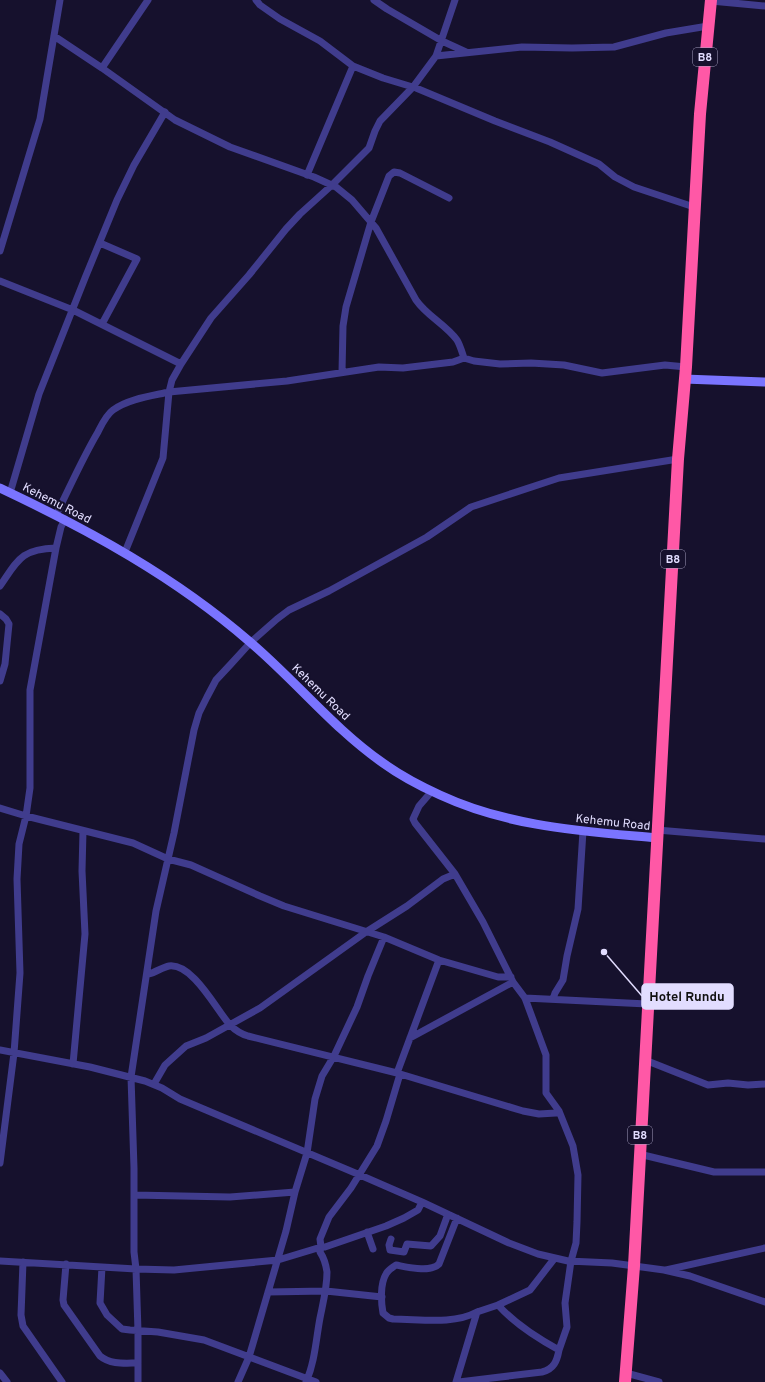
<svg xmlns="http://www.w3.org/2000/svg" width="765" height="1382" viewBox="0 0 765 1382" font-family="Overpass,sans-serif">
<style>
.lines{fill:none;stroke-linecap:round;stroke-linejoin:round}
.street{stroke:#403c8d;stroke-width:7}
.secondary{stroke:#7a74ff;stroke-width:9}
.highway{stroke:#ff58a6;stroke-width:12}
.labels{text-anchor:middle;stroke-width:4;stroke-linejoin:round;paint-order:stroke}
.shield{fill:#16112d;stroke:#a5a0c0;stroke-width:1}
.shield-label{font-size:11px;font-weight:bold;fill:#e2ddff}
.street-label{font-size:12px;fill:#e2ddff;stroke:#16112d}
.leader{fill:none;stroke:#e2ddff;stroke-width:1.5}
.callout-dot{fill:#e2ddff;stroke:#16112d;stroke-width:1.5}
.callout{fill:#e2ddff;stroke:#e2ddff;stroke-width:1.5}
.callout-label{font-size:13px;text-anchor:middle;font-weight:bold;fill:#111}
</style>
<rect width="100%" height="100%" fill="#16112d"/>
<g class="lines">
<!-- street -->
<path class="street" d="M256,0L260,5L280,19L320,41L353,66L383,78L416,88L495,121L550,142L599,164L615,177L634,187L694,207
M374,0L387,9L442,41L466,52
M711,1L765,6
M54,36L102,68L175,120L230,147L314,177L336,187L352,200L376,228L416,300C427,316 445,324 457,340C460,345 462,352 464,358L474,361L500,364L531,363L564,365L602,373L665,365L686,367
M436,56L522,47L572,48L614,47L666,33L708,26
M102,68L148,0
M307,175L353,66
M100,243L137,259L102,324
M0,251L40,119L60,0
M0,281L73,310L181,364
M342,372L343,326L346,307L371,222L389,176L394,172L400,173L449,198
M10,493L39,394L85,278L117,200L134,165L165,112
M56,515C70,487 82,459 98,432C102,424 106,415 113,410C128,399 151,396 169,392L287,381L379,367L403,368L453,362L464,358
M125,552L163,458L169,392L172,380L181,364L211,318L249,275L286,229L300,214L332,185L369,148L375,131L380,121L413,87L436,56L455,0
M0,586C18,560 21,549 56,548
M0,614L6,619L9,624L5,664L0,681
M432,791L419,806L413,819L415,823L455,874L483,922L513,982L525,998L546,1055V1093L559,1111L573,1146L578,1175L577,1222L576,1243L571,1261L565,1303L567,1327L559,1350
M0,808L26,816L133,843L168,859L191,865L260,896L284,906L384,937L439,960L498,977H511
M657,830L765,839
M147,974H149C156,972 163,967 169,966C193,963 217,1011 230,1025C235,1030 241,1034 248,1036L397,1073L523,1111L539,1114L556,1113L559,1111
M525,998L647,1004
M553,999L555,993L563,980L567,956L578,909L583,831
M410,1038L513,982
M0,1050L90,1067L145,1081L162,1088L180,1099L206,1110L360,1175L422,1202L509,1243L538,1254L568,1261L612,1263L664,1270L690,1276L765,1302
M645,1060L708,1085L728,1083L748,1085L765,1084
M73,1064L85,934L82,871L83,831
M397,1073L439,960
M154,1084L165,1065L186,1046L206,1038L260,1008L366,932L407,906L443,879L455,874
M639,1154L714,1172H765
M0,1163L14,1053L20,973L17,879L19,844L26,816L30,788V690L56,548L61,527L65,519
M134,1195L230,1197L295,1192
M457,1218L439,1264C430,1273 407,1267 396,1265C392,1268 388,1270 386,1274C380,1284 381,1302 383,1313L389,1318L393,1319C420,1319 453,1325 477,1312
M367,1232L373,1249
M391,1239L389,1245L390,1250L404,1252L407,1244L431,1246L440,1236L448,1214
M0,1261L136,1269L174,1270L278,1260L321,1247H325L386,1226L404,1218L418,1210L422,1202
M23,1262L21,1315L23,1326L62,1382
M66,1264L63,1300L64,1305L100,1356C111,1365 125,1363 138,1363
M102,1267L100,1303L107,1315L122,1329L130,1330L158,1332L204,1340L316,1382
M666,1270L765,1248
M268,1292L326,1291L382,1297
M0,1373L7,1382
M626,1373L659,1382
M138,1382V1331L136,1269L134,1252V1168L131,1077L156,911L174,833L194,730L199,713L207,697L216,680L230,665L251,642L277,619L289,610L329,591L427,537L471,507L559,478L678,459
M238,1382L249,1357L286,1231L295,1192L307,1153L315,1099L322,1076L334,1056L357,1007L368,976L384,937
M306,1382C315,1362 316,1339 320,1318C323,1303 327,1288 327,1272C326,1265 324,1258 320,1252L321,1247L320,1239L329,1217L351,1188L377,1146L386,1121L400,1074
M456,1382L477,1312L498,1305L530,1290L554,1259
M459,1382L542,1372C554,1369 557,1361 559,1350C537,1338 514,1323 498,1305"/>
<!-- secondary -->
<path class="secondary" d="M684,379L765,382
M0,488C89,530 175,577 250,642C296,681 334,729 383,763C401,776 420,786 440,795C509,827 582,831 656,838"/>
<!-- highway -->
<path class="highway" d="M625,1382L634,1266L678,459L686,367L700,114L711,0"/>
</g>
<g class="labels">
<!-- shield labels -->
<g class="shield">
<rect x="693" y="48" width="24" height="18" rx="3"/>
<rect x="661" y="550" width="24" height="18" rx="3"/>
<rect x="628" y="1126" width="24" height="18" rx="3"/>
</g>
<g class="shield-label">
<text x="705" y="61">B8</text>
<text x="673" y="563">B8</text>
<text x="640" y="1139">B8</text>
</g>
<!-- street labels -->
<g class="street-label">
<text transform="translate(57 503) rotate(27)" y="4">Kehemu Road</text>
<text transform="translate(321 692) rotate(44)" y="4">Kehemu Road</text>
<text transform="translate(613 822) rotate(6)" y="4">Kehemu Road</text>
</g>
</g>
<!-- callouts -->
<path class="leader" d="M604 952L642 996"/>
<circle class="callout-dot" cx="604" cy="952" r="4"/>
<rect class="callout" x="642" y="984" width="91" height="25" rx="4"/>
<g class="callout-label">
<text x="687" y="1001">Hotel Rundu</text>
</g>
</svg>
